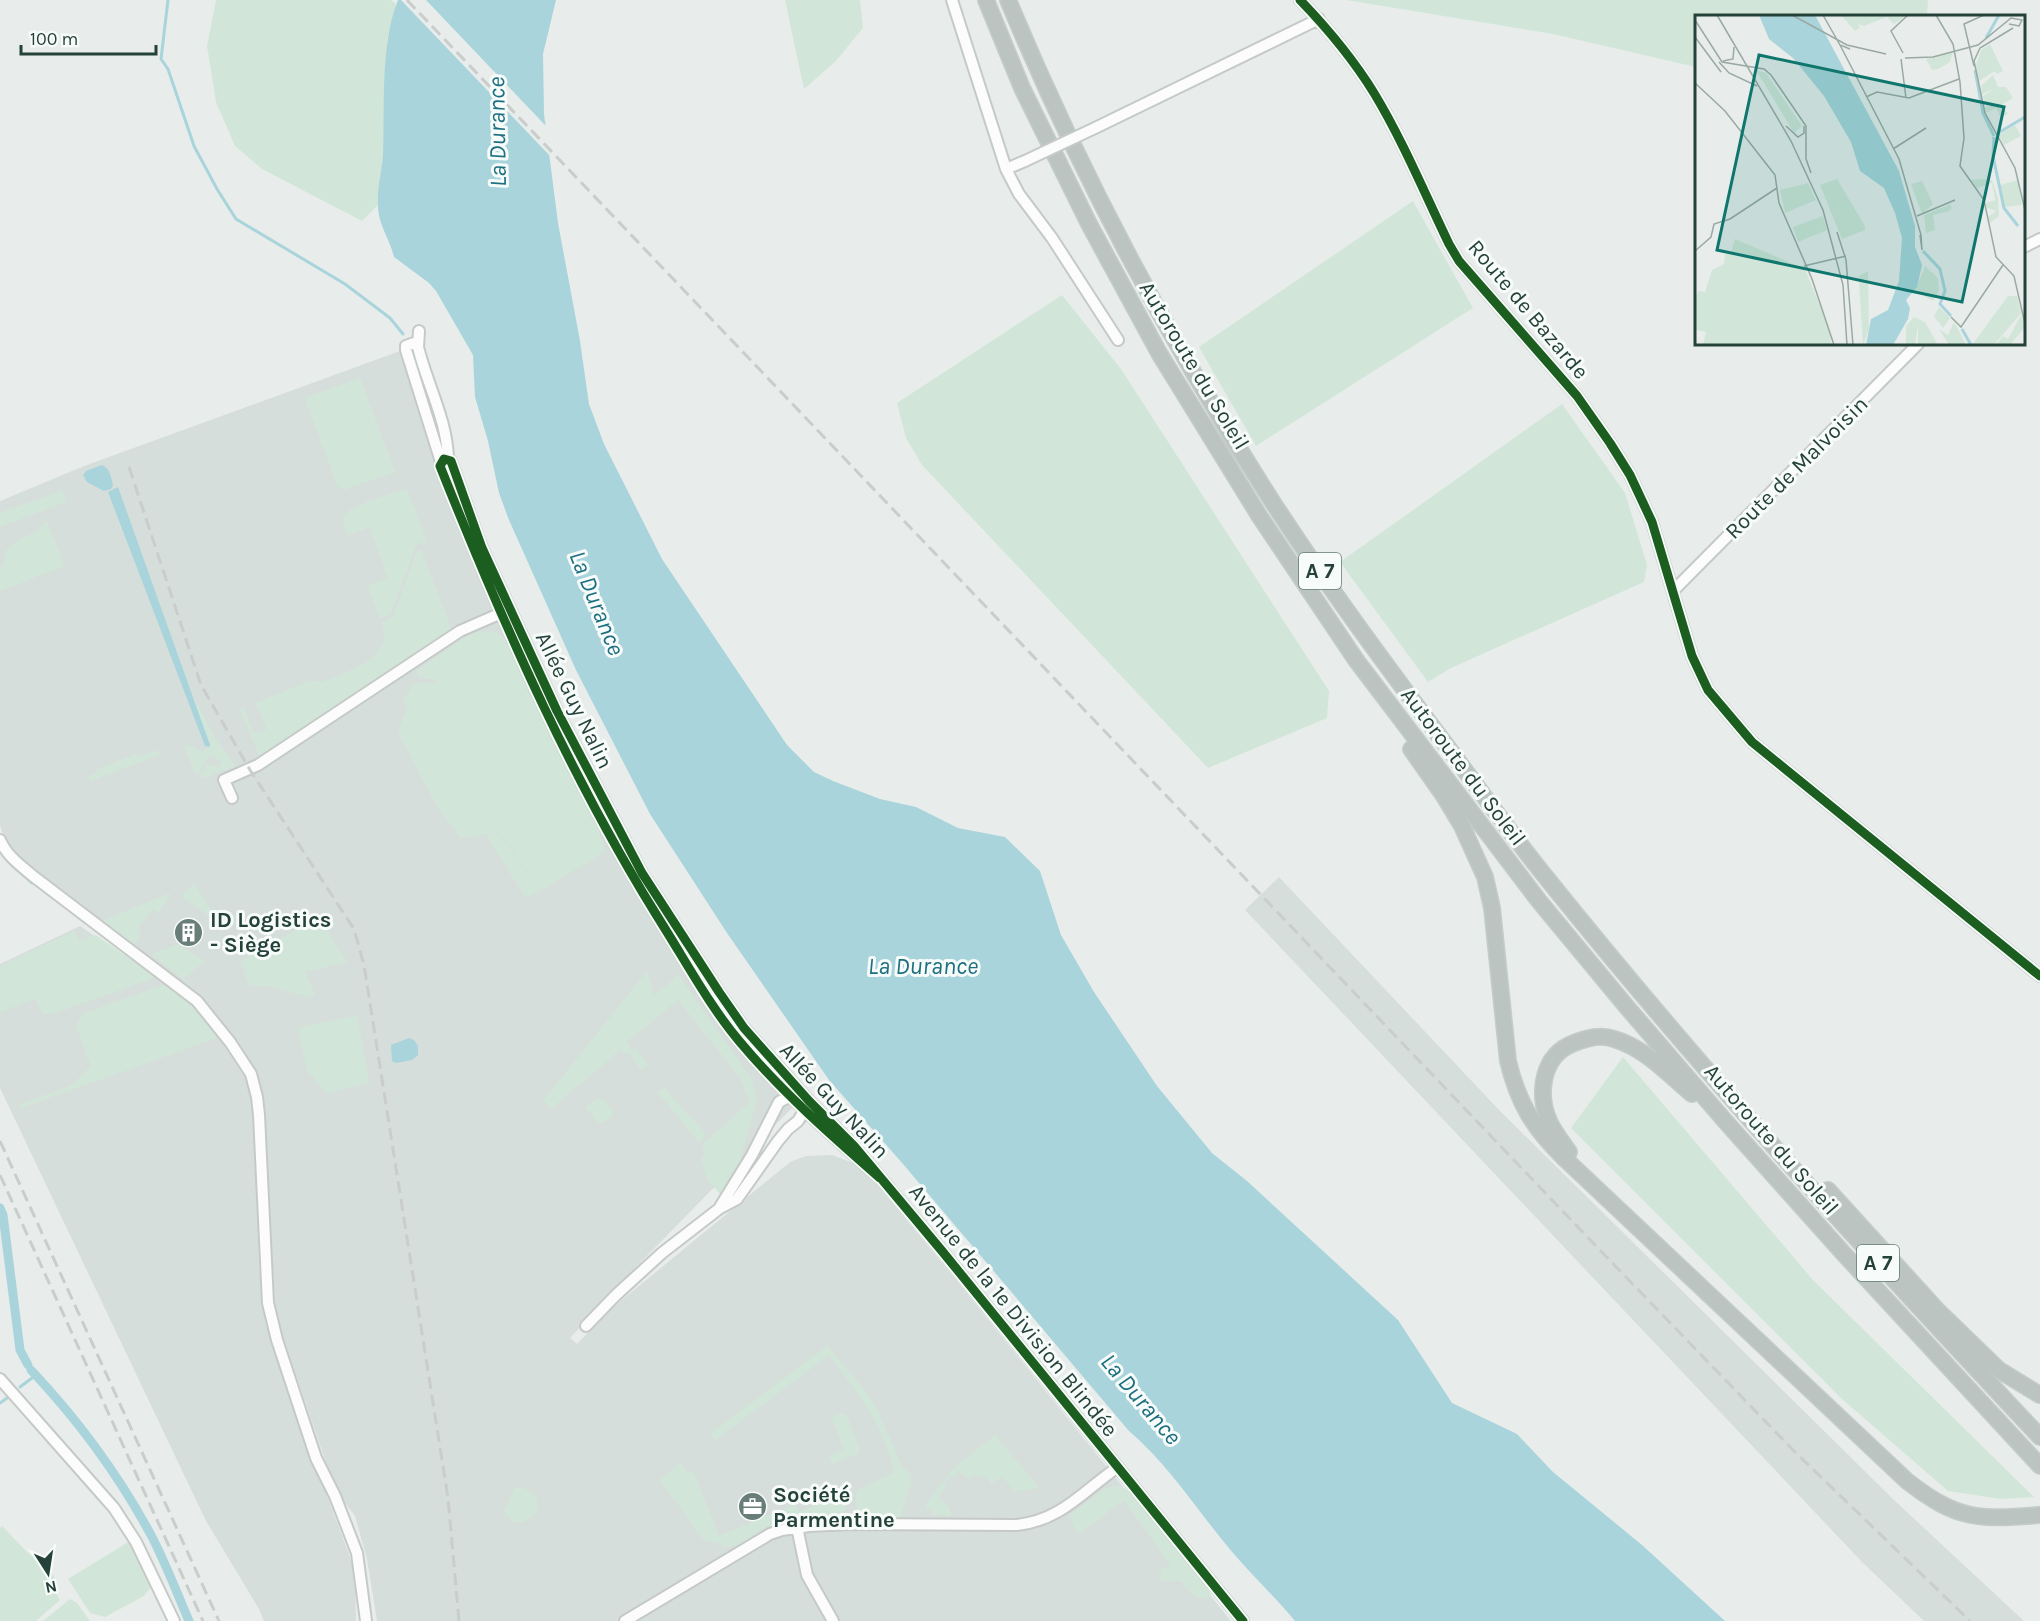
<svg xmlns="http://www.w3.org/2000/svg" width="2040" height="1621" viewBox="0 0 2040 1621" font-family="Karla,sans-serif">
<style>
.built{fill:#d6dedb}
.green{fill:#d1e6d8}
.water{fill:#a9d4db}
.pier{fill:#e8edeb}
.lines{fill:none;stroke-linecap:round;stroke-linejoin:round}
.stream{stroke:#a9d4db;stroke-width:3}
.canal{stroke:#a9d4db;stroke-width:9}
.minor-casing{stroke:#c5cac8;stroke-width:14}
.highway-casing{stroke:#c3ccc9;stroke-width:18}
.minor{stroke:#fcfcfc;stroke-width:10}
.highway{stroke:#bcc4c2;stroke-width:15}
.rail{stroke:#c9cdcc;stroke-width:3;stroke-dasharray:12 6;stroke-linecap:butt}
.minor-bridge-casing{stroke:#c5cac8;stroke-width:14;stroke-linecap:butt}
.minor-bridge{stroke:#fcfcfc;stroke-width:10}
.cycleway-casing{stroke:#f7fbf9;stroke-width:13}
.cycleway{stroke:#1b5e20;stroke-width:9}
.labels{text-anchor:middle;stroke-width:6;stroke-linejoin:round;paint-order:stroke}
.shield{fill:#f7fbf9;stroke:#637a73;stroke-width:1.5}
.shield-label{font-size:21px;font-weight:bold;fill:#24423a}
.street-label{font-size:22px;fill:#24423a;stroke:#f7fbf9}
.poi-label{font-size:22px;font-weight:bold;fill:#24423a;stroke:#f7fbf9;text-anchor:start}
.water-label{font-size:24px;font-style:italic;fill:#1c6f80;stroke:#f7fbf9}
.inset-river{fill:none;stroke:#a9d4db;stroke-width:3}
.inset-road{fill:none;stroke:#9aa9a4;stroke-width:1.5}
.view{fill:#0f766e;fill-opacity:0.15;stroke:#0f766e;stroke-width:3}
.inset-edge{fill:none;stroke:#24423a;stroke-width:3}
</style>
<rect width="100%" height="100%" fill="#e8edeb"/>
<!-- built -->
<path class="built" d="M400,351L457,524L559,730L673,950L717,1024L794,1106L636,1267L570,1338L577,1344L612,1308L790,1162L806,1156L832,1155L853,1163L870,1176L952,1275L1231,1621H377L367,1559L355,1516L341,1498L325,1460L275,1313L265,1106L254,1072L231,1035L21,859L5,840L0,825V501L84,466Z
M1279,877L1501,1112L1894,1500L2024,1621H1924L1862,1562L1245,910Z
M80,926L188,999L218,1036L249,1084L256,1132L259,1267L268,1328L304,1434L350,1557L355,1578L356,1621H264L259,1609L206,1521L0,1088V964Z"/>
<!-- green -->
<path class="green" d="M216,0H391L396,4L387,41L383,158L378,205L362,221L262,169L235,146L216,102L207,46Z
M785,0H860L863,28L836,61L804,89Z
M1346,0H1928L1927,16H1696V67L1553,34Z
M1413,201L1473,308L1256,446L1199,347Z
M1062,295L1121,369L1329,691L1327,718L1208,768L922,465L906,438L897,403Z
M360,378L395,472L344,490L337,485L305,398Z
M1562,404L1625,493L1647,565L1644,582L1451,668L1428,682L1340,562Z
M407,489L427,541L416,545L391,614L380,618L368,586L388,578L370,527L348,535C346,530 342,523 344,517C347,505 395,493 407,489Z
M61,491L66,497L65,502L0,527V513Z
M47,521L64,566L0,591V567L4,565C4,540 19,543 36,531C40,529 43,524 47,521Z
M421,550L452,631L259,756L240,709L244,708L253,732L260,733L267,729L256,703L310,681L320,682L331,679L364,664L375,656L385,641L382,622L393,617L417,551Z
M474,631L497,633L507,641L599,831L606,851L541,890L499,832L461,838L438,808L398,732L407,709L403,701L414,683H437V680L419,677L416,671Z
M194,698L216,740L235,766L205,778L200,776L208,764L219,767L222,761L209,755L198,774L194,771L185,747L187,744L202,752L211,744L192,699Z
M157,750L159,755L90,781L89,776L97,773L96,770L136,754L138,757Z
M498,833L540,890L526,898L486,835Z
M194,884L214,915L209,916L181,896Z
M168,894L171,895L159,912L152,909L139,927L140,937L133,945L101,921Z
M318,917L347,962L305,972L315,995L308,997L271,987L249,985L241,961Z
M74,931L79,941L96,935L156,977L53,1014H43L35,999L0,1012V966Z
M178,944L205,961L183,979L152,954Z
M647,971L654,996L678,975L751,1078L757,1099L735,1178L720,1194L708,1181L701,1159L706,1153L702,1145L750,1102L741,1079L678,1000L626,1042L632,1050L635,1048L648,1064L641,1070L629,1052L625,1054L621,1049L552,1108L543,1101Z
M164,985C183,991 207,1021 217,1038L21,1108L19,1105L72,1085L91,1066L76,1025L84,1013Z
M357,1016L369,1083L326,1093L307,1070L298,1029L309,1025Z
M1623,1057L1814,1281L2034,1497L2001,1499L1948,1491L1842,1399L1571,1128Z
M664,1088L706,1134L699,1142L658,1093Z
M596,1099H603L613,1111C613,1116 605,1123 599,1123L585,1107Z
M827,1346L862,1387L876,1407L902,1466L910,1474L911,1483L900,1518L864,1519C854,1510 856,1503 857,1490L894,1473C885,1425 857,1392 829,1355L715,1440L711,1433Z
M841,1413L847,1416L860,1451L858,1454L832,1464L829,1456L844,1449L832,1418Z
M995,1435L1039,1488L1015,1492L1002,1476L991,1484L986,1476L978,1477L974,1475L969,1479L959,1471L954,1477L950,1476L944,1483L947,1485L938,1498L950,1508L951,1516L933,1515V1509H926V1505L951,1471Z
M680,1463L687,1472L693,1471L719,1536L795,1504L799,1512L847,1493L846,1509L840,1515L823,1519H799L768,1527L760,1530L747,1541L736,1546L724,1547L719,1543L704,1540L660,1480Z
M1113,1486L1122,1487L1130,1492L1209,1590L1211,1597C1195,1602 1190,1593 1181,1581H1160L1161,1569L1171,1566L1124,1500L1080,1533L1076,1531L1069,1516L1103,1490Z
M515,1487C545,1489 545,1521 515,1523L504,1513Z
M2,1526L27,1552L49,1569L57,1582L52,1587L60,1600L36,1621H0V1528Z
M130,1541L151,1587L144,1596L105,1617L90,1613L68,1579Z
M70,1599L77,1603L90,1621H43Z"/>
<!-- water -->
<path class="water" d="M398,0H556L543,54L544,114L558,223L580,341L589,404L604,444L662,559L787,745L814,772L833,781L880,799L916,807L958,828L1005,837L1040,871L1061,935L1094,992L1157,1086L1212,1153L1247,1181L1398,1320L1452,1403L1517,1434L1553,1472L1642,1545L1725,1621H1295C1275,1597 1253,1576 1233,1553C1198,1512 1170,1466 1129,1431L903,1164L829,1080L727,933L650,814L576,670L509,520L499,493L488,441L475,397L473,355L436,291L429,283L394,257C390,239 378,225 378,205C377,188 382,171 383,155C385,107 380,44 398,0Z
M102,465C110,468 111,477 113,485L111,489L104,491L87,482L83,475L86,471Z
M118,487L210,745L209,747L205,746L108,492Z
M409,1038L414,1040L418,1046V1055L412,1060L396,1063L392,1061L391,1045Z"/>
<!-- pier -->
<path class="pier" d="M401,0H426L545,125L548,129L553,159Z"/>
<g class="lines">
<!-- stream -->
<path class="stream" d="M168,0L161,59L168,69L194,146L217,189L236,219L345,284L390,318L403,334
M0,851L12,865L32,883
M20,1387L36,1375
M0,1403L7,1398"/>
<!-- canal -->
<path class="canal" d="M0,1208L3,1215L20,1350L28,1365
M31,1370C78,1420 119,1475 152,1537C166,1564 177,1593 189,1621"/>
<defs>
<path id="minor" d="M952,0L1006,169L1019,194L1052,238L1118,340
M1300,0C1327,28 1353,59 1374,93C1403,141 1425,194 1449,244L1459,261L1577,396L1610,443L1630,475L1652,522L1692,656L1708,690L1752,742L2040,976
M1095,128L1319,19
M1006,169L1025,161
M2024,247L2040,239
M418,347L419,331
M441,462L406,350V346L414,343L418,347C427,384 447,420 448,458
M1673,591L1918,344
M232,798L224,780L258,765L460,631L506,611
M0,840C7,856 20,865 33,876L197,1001L230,1042L251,1074L257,1097L259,1115L268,1303L277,1340L316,1458L335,1496L357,1553L366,1621
M880,1178C831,1135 782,1092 740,1042C712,1009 690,969 667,932C575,787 506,631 442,471L440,466L444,459L451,461L482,548L557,711L642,873L719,992L744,1028L809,1101L854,1146L942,1251L1243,1621
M720,1207L752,1155L779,1102L790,1096L797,1095
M586,1326L616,1295L662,1253L720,1208L737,1199L778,1141L788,1129L798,1121L808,1104
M0,1379L114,1508L136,1542L174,1621
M797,1527L807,1575L833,1621
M625,1621L770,1534L782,1530L809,1526L851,1524L1017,1525C1062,1520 1083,1491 1118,1467"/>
<path id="highway" d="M986,0L1022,88L1089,224L1159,353L1260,517L1356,660L1539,901L1626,1006L1725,1121L1844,1254L2040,1466
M1008,0C1080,173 1169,340 1270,498C1325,583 1385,664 1446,745C1480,790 1513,837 1549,881C1704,1074 1871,1257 2040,1437
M1411,749L1444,796L1462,826L1485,877L1492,908L1508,1061C1518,1103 1533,1127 1563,1157L1907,1481C1957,1520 1978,1520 2040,1515
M1569,1152C1562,1142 1554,1132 1549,1121C1537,1093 1542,1055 1574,1043C1587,1038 1601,1034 1614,1039C1645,1048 1668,1074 1692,1094
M1828,1190L1938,1311L1999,1370L2040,1395"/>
</defs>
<!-- minor casing -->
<use href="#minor" class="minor-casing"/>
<!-- highway casing -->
<use href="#highway" class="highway-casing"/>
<!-- minor -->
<use href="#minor" class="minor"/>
<!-- highway -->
<use href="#highway" class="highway"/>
<!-- rail -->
<path class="rail" d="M407,0L1594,1244L1794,1451L1970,1621
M129,467L201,685L250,770L354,929L364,965L448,1498L459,1621
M0,1141L219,1621
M0,1175L203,1621"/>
<defs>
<path id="minor-bridge" d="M1025,161L1095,128"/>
</defs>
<!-- minor-bridge casing -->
<use href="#minor-bridge" class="minor-bridge-casing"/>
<!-- minor-bridge -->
<use href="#minor-bridge" class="minor-bridge"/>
<defs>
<path id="cycleway" d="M1300,0C1327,28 1353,59 1374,93C1403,141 1425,194 1449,244L1459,261L1577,396L1610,443L1630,475L1652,522L1692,656L1708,690L1752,742L2040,976
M880,1178C831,1135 782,1092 740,1042C712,1009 690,969 667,932C575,787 506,631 442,471L440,466L444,459L451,461L482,548L557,711L642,873L719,992L744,1028L809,1101L854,1146L942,1251L1243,1621"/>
</defs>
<!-- cycleway casing -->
<use href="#cycleway" class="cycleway-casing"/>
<!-- cycleway -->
<use href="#cycleway" class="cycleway"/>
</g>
<!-- icons -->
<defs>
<symbol id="building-disc" viewBox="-11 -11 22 22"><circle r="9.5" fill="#697e78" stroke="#f7fbf9"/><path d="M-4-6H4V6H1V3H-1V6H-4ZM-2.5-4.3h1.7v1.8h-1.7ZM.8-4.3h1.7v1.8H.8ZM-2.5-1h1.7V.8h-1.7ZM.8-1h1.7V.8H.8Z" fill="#fff"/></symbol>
<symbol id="office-disc" viewBox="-11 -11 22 22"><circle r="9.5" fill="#697e78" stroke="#f7fbf9"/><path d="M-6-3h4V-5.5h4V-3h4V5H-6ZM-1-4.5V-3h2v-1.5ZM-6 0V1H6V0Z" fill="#fff"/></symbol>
</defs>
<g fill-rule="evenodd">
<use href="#building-disc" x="172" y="916" width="33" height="33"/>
<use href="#office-disc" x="736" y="1490" width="33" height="33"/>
</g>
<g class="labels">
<!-- shield labels -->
<g class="shield">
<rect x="1299" y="553" width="42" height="36" rx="4.5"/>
<rect x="1857" y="1245" width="42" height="36" rx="4.5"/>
</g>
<g class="shield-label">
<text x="1320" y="578">A 7</text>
<text x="1878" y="1270">A 7</text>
</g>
<!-- street labels -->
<g class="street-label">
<text transform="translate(1529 309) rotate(50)" y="8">Route de Bazarde</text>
<text transform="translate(1195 365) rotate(59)" y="8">Autoroute du Soleil</text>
<text transform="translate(1796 467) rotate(-45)" y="8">Route de Malvoisin</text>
<text transform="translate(575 700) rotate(64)" y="8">Allée Guy Nalin</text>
<text transform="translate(1464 766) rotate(53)" y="8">Autoroute du Soleil</text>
<text transform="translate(835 1100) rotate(47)" y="8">Allée Guy Nalin</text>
<text transform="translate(1772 1139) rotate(49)" y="8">Autoroute du Soleil</text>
<text transform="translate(1014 1310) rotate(51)" y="8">Avenue de la 1e Division Blindée</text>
</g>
<!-- poi labels -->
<g class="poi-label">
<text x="210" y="927">ID Logistics<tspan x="210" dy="25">- Siège</tspan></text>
<text x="773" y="1502">Société<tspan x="773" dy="25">Parmentine</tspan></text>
</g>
<!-- water labels -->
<g class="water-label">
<text transform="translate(497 132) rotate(-91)" y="8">La Durance</text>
<text transform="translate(597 603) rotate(68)" y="8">La Durance</text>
<text x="923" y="974">La Durance</text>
<text transform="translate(1141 1399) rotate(50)" y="8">La Durance</text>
</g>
</g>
<!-- overview -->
<g transform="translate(1695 15)">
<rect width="330" height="330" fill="#e8edeb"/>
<path d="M146,0H212L199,9L192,2L169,11L163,9L165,13L160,16ZM295,29L308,56L302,59L300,56L284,66L281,51L286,35ZM258,37L255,47L243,54L237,55L231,44ZM61,55L71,58L107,111L99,118ZM298,60L303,72H311L318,83L306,90L313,99L306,103L301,93L291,98L290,92L298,90H290L288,81L299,74L287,79L286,71ZM320,110L326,121L309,130L303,120ZM142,164L170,211V215L147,224L125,170ZM287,164L297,165L303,183L304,201L295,208L293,202L301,196L291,192V188L300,185L297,168L282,173L274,165ZM323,165L327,190L310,192L305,170ZM227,166L238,189L227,199L216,169ZM113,168L121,185L90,198L85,175ZM256,189L257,196L255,192V196L238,200L240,215L231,218L229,200ZM128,201L132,215L103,227L98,212ZM40,224L110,254L135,315L136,330H8L11,317L1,315L0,282L4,276L10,277L17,255L29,249L30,239L36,238ZM230,251L243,263L244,276L238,286L220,276ZM173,256L174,314L168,330L164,267V261ZM313,281H322L326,298L299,330H277ZM244,292L255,303L248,313L239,301ZM326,300L330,312L315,330H301L308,321L313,324ZM219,302L230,307L243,330H223V310L220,330H211V311ZM259,307L263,314L271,330H254L244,314L253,320Z" fill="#d1e6d8"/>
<path d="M64,0H120L204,156L220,211V232L227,250L222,272L211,285L215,293L213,304L198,330H171L176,304L193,295L204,266L207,223L200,198L189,173L165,156L156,127L129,81L98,43L74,24Z" fill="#a9d4db"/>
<path class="inset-river" d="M291,23L304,0M280,55L288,98L299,121M303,118L330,102M299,122L298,141L309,193L323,211M228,236L245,254L250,276L245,289L256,301M267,314L276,330"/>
<path class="inset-road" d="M22,0L96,126L128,195L148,270L152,330M97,0L152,30L191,39M128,0L145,30L155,34M241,0L258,29L265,67L269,123L265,151L289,185L301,242L319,261L330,309M0,5L27,47L69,54L76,60L111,111V144L116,158M318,13L285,33L279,46L290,98L320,153L330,195M0,22L26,57M145,30L204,144L226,220M208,38L196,16L213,0M210,43L238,42L283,30L316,3L327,5L324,11L314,9M206,44L211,83M28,46L38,44L39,32M24,47L34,58L62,71M279,51L269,9L289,0M0,68L30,96L80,160L84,188L117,264L139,330M171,82L182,77L214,83L264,64M91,111L103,122L109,118V111M198,134L231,113M222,201L260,185M142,217L151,245L158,330M225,220L227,235L226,220M0,236L16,222L19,209L35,204L82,173M109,251L151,241M256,302L266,312L308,250"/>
<path class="view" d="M64,40L309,92L267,287L22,235Z"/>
<rect width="330" height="330" class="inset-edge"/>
</g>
<!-- north arrow -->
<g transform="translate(48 1573) rotate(168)" stroke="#f7fbf9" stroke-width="4.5" paint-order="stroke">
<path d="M0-4.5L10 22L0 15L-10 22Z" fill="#24423a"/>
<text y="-9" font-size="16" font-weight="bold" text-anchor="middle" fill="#24423a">N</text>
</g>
<!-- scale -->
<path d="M21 45v9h135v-9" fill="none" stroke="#24423a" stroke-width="3"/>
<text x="30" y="45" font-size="18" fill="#24423a" stroke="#f7fbf9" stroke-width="4.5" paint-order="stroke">100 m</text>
</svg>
